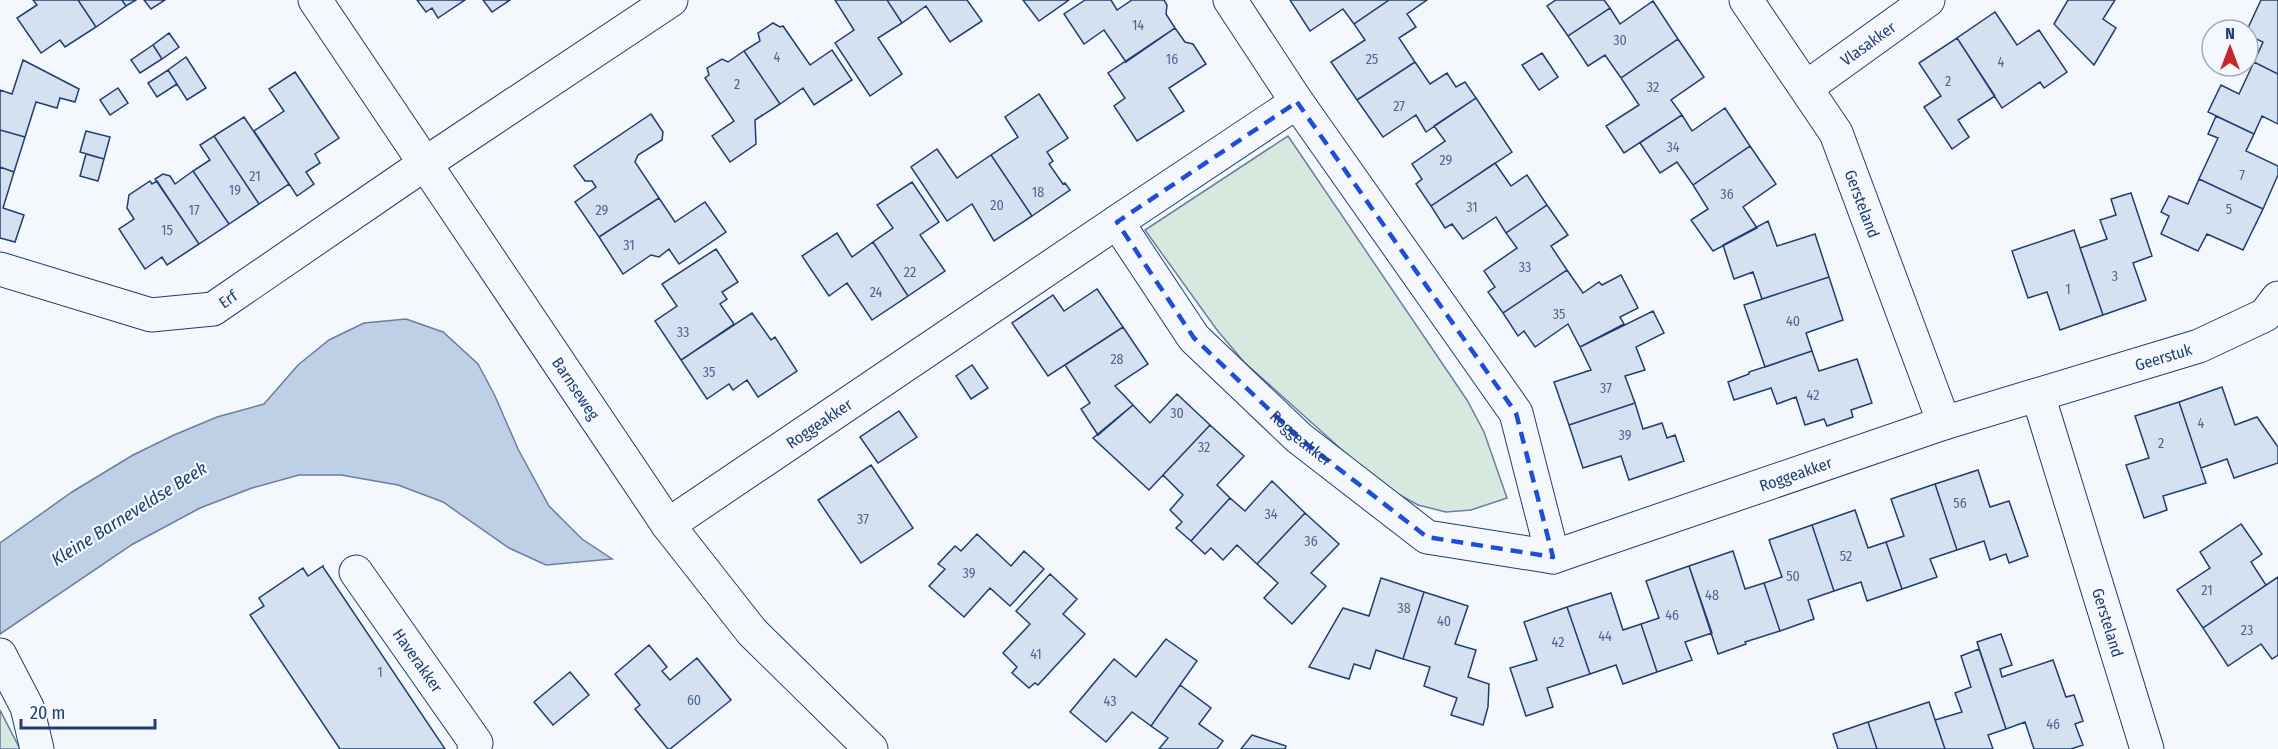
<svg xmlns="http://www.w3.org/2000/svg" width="2278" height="749" viewBox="0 0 2278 749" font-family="'Fira Sans Condensed',sans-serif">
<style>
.green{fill:#d7e8df;stroke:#687fa3;stroke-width:1.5}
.water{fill:#bed0e5;stroke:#687fa3;stroke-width:1.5}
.building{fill:#d5e0f0;stroke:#1d3f73;stroke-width:1.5}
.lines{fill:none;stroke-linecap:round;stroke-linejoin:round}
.minor-casing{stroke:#1d3f73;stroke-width:35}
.minor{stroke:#f4f7fb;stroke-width:33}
.marked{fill:none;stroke:#1d4ed8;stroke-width:4.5;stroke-dasharray:12 8;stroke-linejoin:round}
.labels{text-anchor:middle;stroke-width:4.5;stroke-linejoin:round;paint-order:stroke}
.number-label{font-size:14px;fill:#4b6792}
.street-label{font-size:16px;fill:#1d3f73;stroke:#f4f7fb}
.water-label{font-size:18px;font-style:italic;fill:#1d3f73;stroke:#f4f7fb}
</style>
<rect width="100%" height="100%" fill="#f4f7fb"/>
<!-- green -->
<path class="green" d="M1288,136L1467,400L1484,432L1507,498L1471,510L1446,512L1418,505L1380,484L1244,362L1217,330L1145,230Z
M0,710L20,749H0Z"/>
<!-- water -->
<path class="water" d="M406,319L443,332L478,364L495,396L518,449L549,506L582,539L612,559L546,565L509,548L443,502L398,485L341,475H299L252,488L200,508L133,544L0,634V543L72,492L133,455L174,435L217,417L264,404L298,365L329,340L364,323Z"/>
<!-- building -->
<path class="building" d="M33,0H78L96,27L65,47L60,40L41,53L17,18L37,5Z
M78,0H122L126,6L96,27Z
M122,0H136L126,6Z
M144,0H165L151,9Z
M417,0H465L438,18L432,8L426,12Z
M483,0H510L492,12Z
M835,0H887L902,23L878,38L902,74L870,96L835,43L854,30Z
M887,0H967L982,21L950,42L926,6L902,23Z
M1023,0H1069L1039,21Z
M1085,0H1111L1117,10L1132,0H1164L1167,5L1166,14L1175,28L1126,62L1104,30L1084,44L1064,14Z
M1290,0H1389L1354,24L1343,9L1310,31Z
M1389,0H1427L1407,14L1416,27L1399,38L1415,62L1357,100L1331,62L1365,40L1354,24Z
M1556,0H1604L1610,8L1568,36L1547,6Z
M2068,0H2115L2103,19L2116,28L2094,65L2054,24Z
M2261,0H2278V74L2254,62L2263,42L2248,35L2247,30Z
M1653,1L1678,39L1621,78L1605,55L1588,66L1568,36L1610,8L1620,24Z
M1995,12L2017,45L2039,30L2067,72L2044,88L2040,82L2002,108L1957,38Z
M773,23L780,27L783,26L810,65L832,50L852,80L814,105L803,88L780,104L744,51L760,41L758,33Z
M1175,28L1185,42L1193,44L1206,64L1169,88L1184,111L1137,141L1114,106L1125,98L1108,73Z
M169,33L179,47L162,59L153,45Z
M1957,38L1995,96L1958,120L1969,137L1952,149L1924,107L1941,96L1919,63Z
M1678,39L1704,77L1671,100L1682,115L1624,153L1606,126L1639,105L1621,78Z
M153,45L162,59L140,73L131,60Z
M744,51L780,104L755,120L756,144L730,162L712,136L734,121L705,78L709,75L707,68L722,59L728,62Z
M1542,53L1558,77L1539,90L1522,65Z
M186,57L206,88L187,100L168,70Z
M23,60L79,89L75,102L60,98L57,108L36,102L25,137L0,130V90L12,94Z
M1415,62L1430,84L1447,73L1456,87L1465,82L1476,98L1426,132L1416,115L1383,137L1357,100Z
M2254,62L2278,74V124L2262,116L2254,134L2208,112L2221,85L2239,94Z
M168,70L177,84L157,97L148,83Z
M295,72L339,138L315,154L320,163L306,172L314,184L297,196L254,131L284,111L269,89Z
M118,88L128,103L110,115L100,100Z
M1039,94L1068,138L1047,152L1053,161L1049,164L1063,184L1065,183L1070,190L1032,216L991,155L1018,137L1005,117Z
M1476,98L1512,152L1431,206L1416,184L1422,179L1412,164L1445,141L1434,126Z
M1725,108L1750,146L1693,185L1677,162L1660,173L1640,143L1682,115L1692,131Z
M651,114L663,132L662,140L638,155L635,162L659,198L599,237L575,202L596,187L592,181H585L574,166Z
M2216,116L2254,134L2246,151L2278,166V175L2263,209L2199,179L2218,138L2208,134Z
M244,117L289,184L259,204L214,136Z
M0,130L25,137L14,172L0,167Z
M86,131L110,137L104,159L80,152Z
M214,136L259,204L229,224L193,171L210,160L200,145Z
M1750,146L1776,184L1743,207L1757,228L1713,251L1691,220L1708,209L1693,185Z
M937,149L957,178L991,155L1032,216L994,241L972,204L947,221L911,167Z
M86,154L104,159L98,181L80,176Z
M1495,163L1511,186L1527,175L1547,205L1506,233L1496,217L1463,239L1452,224L1445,228L1431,206Z
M0,167L14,172L3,208L24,215L15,242L0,238Z
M193,171L229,224L199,244L155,179L163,174L170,176L175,184Z
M2199,179L2263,209L2243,250L2207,234L2198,251L2161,234L2169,216L2161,212L2169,196L2188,204Z
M150,181L152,184L157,181L199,244L167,265L162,257L145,269L119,229L134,219L127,208L129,195Z
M912,182L939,222L920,235L945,271L908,296L873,242L893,228L877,205Z
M2131,193L2152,256L2133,263L2146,300L2103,315L2080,248L2107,239L2100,220L2116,215L2111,199Z
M659,198L675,222L705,202L726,232L679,264L669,249L659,257L651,255L623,274L599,237Z
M1547,205L1568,235L1551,246L1567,270L1503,313L1488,292L1495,287L1484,271L1517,248L1506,233Z
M1768,221L1777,246L1815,234L1829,277L1762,299L1753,272L1734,279L1723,245Z
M2074,230L2103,315L2060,330L2047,292L2028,298L2012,251Z
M837,233L852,257L873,242L908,296L872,320L847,283L829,296L802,256Z
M716,249L738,282L722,292L727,299L720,304L734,324L681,360L655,321L677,306L662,284Z
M1567,270L1583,293L1599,282L1602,285L1621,275L1638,308L1620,317L1624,324L1580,347L1568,324L1535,347L1524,331L1518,336L1503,313Z
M1829,277L1843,320L1806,333L1812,351L1765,367L1744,305Z
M1097,289L1123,327L1048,376L1012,323L1053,295L1064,311Z
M1653,311L1664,333L1636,347L1645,370L1625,376L1635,403L1569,425L1554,382L1591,370L1580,347Z
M752,313L771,340L775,337L797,371L758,397L747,380L733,390L729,384L707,399L681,360Z
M1123,327L1148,364L1115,386L1133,405L1098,435L1081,409L1090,403L1065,365Z
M1812,351L1819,371L1857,359L1872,403L1851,410L1853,417L1827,426L1824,419L1805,425L1796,397L1777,404L1771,388L1734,400L1728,382L1749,374V372Z
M972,365L988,388L971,399L956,376Z
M2222,387L2235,425L2257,417L2278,447V463L2234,478L2227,459L2201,468L2179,402Z
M1177,394L1210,425L1149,490L1093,438L1133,405L1150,423Z
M2179,402L2206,483L2163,496L2167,510L2144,518L2126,465L2149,458L2135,416Z
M1635,403L1643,429L1662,423L1667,438L1675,435L1684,461L1629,480L1621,456L1583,468L1569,425Z
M899,411L917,437L878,463L860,437Z
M1210,425L1244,456L1217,485L1230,498L1191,541L1176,528L1182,522L1170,510L1183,495L1163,475Z
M871,465L913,528L861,563L818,500Z
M1978,470L1990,507L2009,501L2028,556L2009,563L2006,554L1990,560L1984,541L1957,550L1935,484Z
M1272,481L1305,513L1257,564L1237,545L1223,560L1211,548L1205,554L1191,541L1230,498L1245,511Z
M1935,484L1957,550L1930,559L1937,577L1902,589L1886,542L1904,536L1891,499Z
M1855,510L1868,548L1886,542L1902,589L1867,601L1861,582L1834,591L1812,525Z
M1305,513L1339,544L1311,573L1326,586L1292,624L1264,598L1278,583L1257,564Z
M2241,524L2262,554L2251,562L2266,585L2203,628L2177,590L2210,568L2200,552Z
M1812,525L1834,591L1808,600L1814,619L1780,631L1764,583L1782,577L1769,540Z
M977,534L1011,566L1024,551L1044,569L1010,606L990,588L964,617L929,586L945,569L938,564L955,546L961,551Z
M1733,551L1745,589L1764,583L1780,631L1745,642L1746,644L1718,654L1689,566Z
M323,566V567L445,749H340L250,615L264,606L259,598L303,568L308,576Z
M1689,566L1712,633L1685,642L1692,660L1657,672L1641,624L1659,618L1646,581Z
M1050,574L1077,599L1063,614L1085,634L1038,685L1035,683L1029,688L1012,673L1017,667L1003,653L1030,624L1016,611Z
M2278,577V655L2272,659L2261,644L2228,666L2203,628Z
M1381,578L1424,592L1403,659L1376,650L1370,669L1354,664L1349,679L1309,667L1343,608L1369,616Z
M1424,592L1468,606L1455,644L1476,650L1468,677L1489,684L1488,707L1483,725L1451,715L1457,698L1424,686L1430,667L1403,659Z
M1611,593L1623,630L1641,624L1657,672L1623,684L1616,665L1590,674L1567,607Z
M1567,607L1590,674L1547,688L1553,707L1526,716L1510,668L1537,660L1524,622Z
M2001,634L2012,665L2000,669L2002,677L2053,660L2066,697L2074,695L2083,721L2075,724L2083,745L2071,749H2034L2025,722L2006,729L1977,642Z
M1166,639L1197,661L1151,726L1132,712L1106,742L1070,712L1114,659L1136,677Z
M649,645L667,667L662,671L670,680L697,658L731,700L670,749H668L635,709L640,705L615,674Z
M1979,649L2006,729L1988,735L1993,749H1945L1935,720L1962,712L1955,693L1971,687L1961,656Z
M570,672L589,695L553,725L534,702Z
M1180,685L1211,708L1199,724L1223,741L1217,749H1159L1168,738L1151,726Z
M1929,702L1945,749H1877L1868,722Z
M1868,722L1877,749H1838L1833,734Z
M1252,735L1286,746L1285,749H1241Z"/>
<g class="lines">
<defs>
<g id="minor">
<path id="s1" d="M315,0L668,525L752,632L871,749"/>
<path d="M1230,0L1297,102L1516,413L1553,557"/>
<path id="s2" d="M1746,0L1836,133L1944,423"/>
<path id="s3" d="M1807,87L1928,0"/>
<path id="s4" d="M1117,222L1194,338L1299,438L1427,537L1553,557L1944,423L2199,346L2265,315L2278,298"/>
<path id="s5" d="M0,269L151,315L213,309L426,163L671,0"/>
<path id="s6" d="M2038,395L2147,749"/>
<path id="s7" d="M668,525L1117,222L1297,102"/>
<path id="s8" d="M356,572L476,743L474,749"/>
<path d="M0,655L27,707L37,749"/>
</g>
</defs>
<!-- minor casing -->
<use href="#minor" class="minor-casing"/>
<!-- minor -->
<use href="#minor" class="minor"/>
</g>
<!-- marked area -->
<path class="marked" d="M1297,102L1516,413L1553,557L1427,537L1299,438L1194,338L1117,222Z"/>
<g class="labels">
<!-- number labels -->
<g class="number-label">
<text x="1138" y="30">14</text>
<text x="1620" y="45">30</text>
<text x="777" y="62">4</text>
<text x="1172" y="64">16</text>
<text x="1372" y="64">25</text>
<text x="2001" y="67">4</text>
<text x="1948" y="86">2</text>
<text x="737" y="89">2</text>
<text x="1653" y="92">32</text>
<text x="1399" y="111">27</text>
<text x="1673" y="152">34</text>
<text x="1446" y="165">29</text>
<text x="2242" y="180">7</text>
<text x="255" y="181">21</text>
<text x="235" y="195">19</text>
<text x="1038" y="197">18</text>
<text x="1727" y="199">36</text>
<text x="997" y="210">20</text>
<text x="1472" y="212">31</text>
<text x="2229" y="214">5</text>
<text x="194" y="215">17</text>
<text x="602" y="215">29</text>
<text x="167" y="235">15</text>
<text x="629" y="250">31</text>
<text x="1525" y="272">33</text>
<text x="910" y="277">22</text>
<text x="2115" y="281">3</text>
<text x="2068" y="294">1</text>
<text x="876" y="297">24</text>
<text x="1559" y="319">35</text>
<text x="1793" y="326">40</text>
<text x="683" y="337">33</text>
<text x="1117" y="364">28</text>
<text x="709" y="377">35</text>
<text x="1606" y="393">37</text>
<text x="1813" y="400">42</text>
<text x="1177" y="418">30</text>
<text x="2201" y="428">4</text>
<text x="1625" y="440">39</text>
<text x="2161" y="448">2</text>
<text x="1204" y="452">32</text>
<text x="1960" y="508">56</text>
<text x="1271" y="519">34</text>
<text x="863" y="524">37</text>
<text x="1311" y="546">36</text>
<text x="1846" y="561">52</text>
<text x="969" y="578">39</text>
<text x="1793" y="581">50</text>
<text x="2207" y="595">21</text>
<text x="1712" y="600">48</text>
<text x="1404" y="613">38</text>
<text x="1672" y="620">46</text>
<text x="1444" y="626">40</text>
<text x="2247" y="635">23</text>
<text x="1605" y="641">44</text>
<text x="1558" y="647">42</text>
<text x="1036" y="659">41</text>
<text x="380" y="677">1</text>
<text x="694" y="705">60</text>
<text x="1110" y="706">43</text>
<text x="2053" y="729">46</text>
</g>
<!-- street labels -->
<g class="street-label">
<text dy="6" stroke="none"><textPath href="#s3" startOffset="75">Vlasakker</textPath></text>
<text dy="6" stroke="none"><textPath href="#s2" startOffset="236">Gersteland</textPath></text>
<text dy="6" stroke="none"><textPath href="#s5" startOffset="238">Erf</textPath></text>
<text dy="6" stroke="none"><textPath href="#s4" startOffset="1216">Geerstuk</textPath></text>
<text dy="6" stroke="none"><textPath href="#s1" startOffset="468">Barnseweg</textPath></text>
<text dy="6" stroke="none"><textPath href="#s7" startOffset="182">Roggeakker</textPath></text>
<text dy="6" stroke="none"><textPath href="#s4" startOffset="286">Roggeakker</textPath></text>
<text dy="6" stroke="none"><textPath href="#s4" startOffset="830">Roggeakker</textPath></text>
<text dy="6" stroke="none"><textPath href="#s6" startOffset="238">Gersteland</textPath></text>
<text dy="6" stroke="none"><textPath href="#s8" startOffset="108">Haverakker</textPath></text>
</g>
<!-- water labels -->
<g class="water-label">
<text transform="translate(129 514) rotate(-32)" y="6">Kleine Barneveldse Beek</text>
</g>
</g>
<!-- north arrow -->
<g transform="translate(2230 48)"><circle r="28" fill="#f4f7fb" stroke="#9eadc5" stroke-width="1.5"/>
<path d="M0-4.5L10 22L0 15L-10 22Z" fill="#c62828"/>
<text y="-9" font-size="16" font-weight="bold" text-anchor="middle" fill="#1d3f73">N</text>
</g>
<!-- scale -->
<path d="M21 719v9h134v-9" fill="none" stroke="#1d3f73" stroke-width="3"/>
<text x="30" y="719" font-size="18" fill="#1d3f73" stroke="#f4f7fb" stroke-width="4.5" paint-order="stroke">20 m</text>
</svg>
